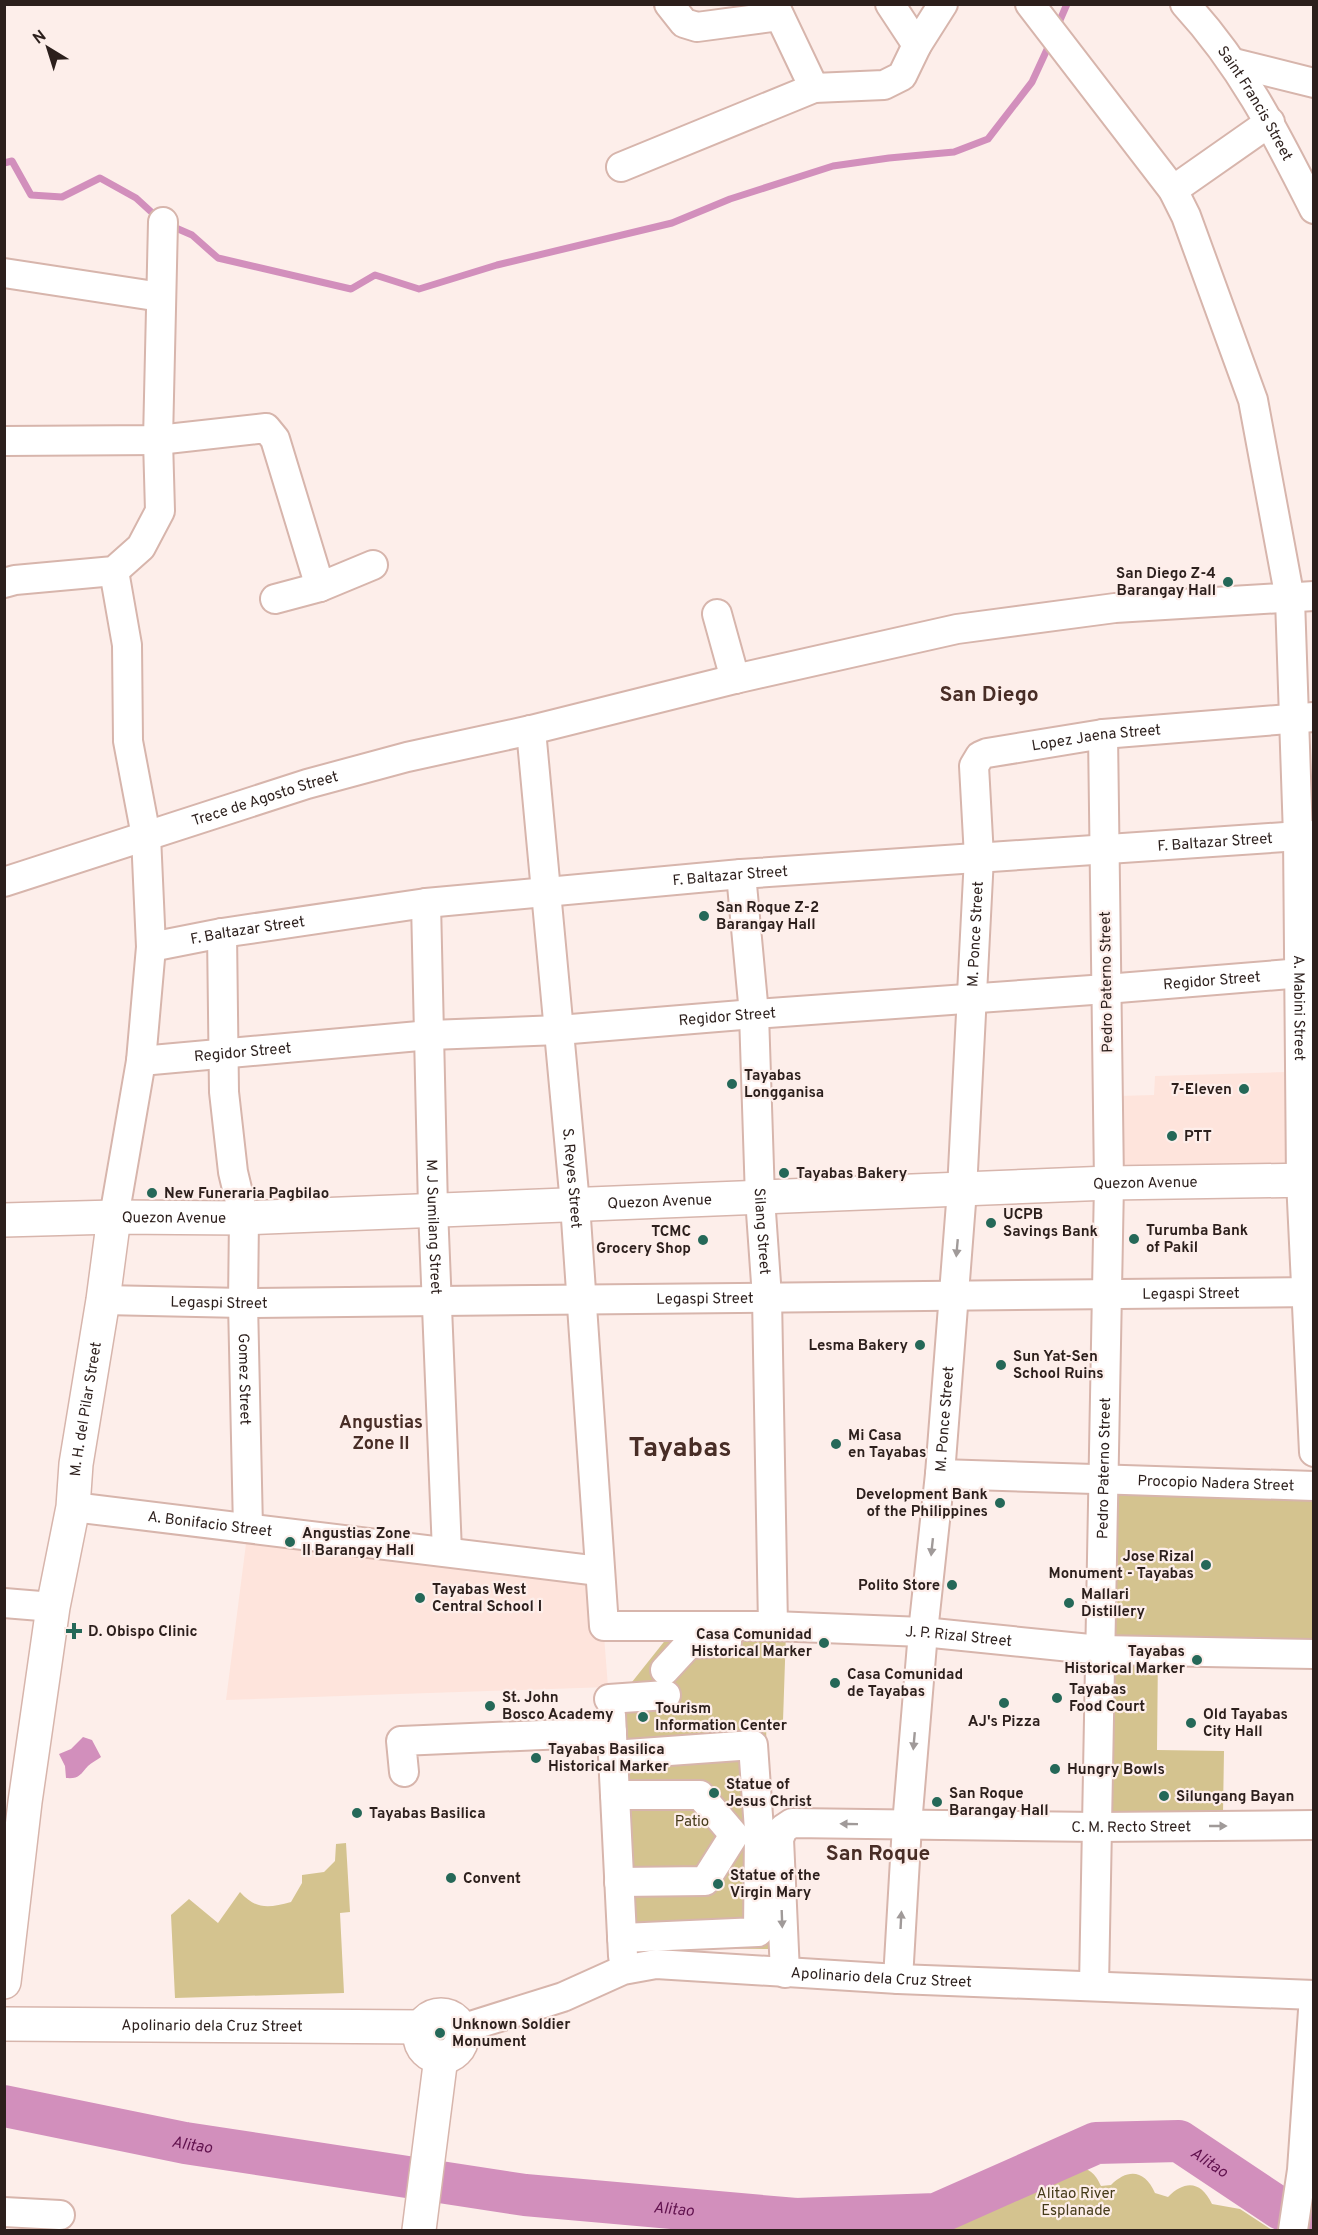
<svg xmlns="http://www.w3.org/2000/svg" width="1318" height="2235" viewBox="0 0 1318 2235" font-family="Overpass,sans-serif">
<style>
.built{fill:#fee4dc}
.green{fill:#d4c38f}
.water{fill:#d28fbc}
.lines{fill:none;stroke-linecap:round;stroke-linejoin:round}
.stream{stroke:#d28fbc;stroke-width:7}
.river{stroke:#d28fbc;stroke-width:42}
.minor-casing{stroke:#d7b5ac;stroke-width:32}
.major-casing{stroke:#d7b5ac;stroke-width:36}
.minor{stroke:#fff;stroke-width:28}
.major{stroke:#fff;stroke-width:33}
.oneway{fill:#a09a99}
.poi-dot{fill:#256858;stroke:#fdeeea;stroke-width:2}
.labels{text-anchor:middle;stroke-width:4.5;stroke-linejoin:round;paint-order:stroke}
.street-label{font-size:15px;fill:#2c1f1c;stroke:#fdeeea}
.poi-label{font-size:15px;font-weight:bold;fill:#2c1f1c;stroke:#fdeeea;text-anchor:start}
.park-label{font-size:15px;fill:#453a19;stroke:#fdeeea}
.water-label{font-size:16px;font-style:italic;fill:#60114d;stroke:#fdeeea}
.quarter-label{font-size:18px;font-weight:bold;fill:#482d26;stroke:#fdeeea}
.district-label{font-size:21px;font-weight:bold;fill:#482d26;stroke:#fdeeea}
.town-label{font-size:27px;font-weight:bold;fill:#482d26;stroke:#fdeeea}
</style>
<rect width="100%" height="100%" fill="#fdeeea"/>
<!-- built -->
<path class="built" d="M1285,1072L1286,1169L1120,1172L1118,1096L1154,1095L1155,1076Z
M248,1528L599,1571L608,1687L226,1700Z"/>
<!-- green -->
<path class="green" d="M1103,1479L1313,1486V1654L1158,1651L1157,1750L1224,1751L1223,1813L1104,1812Z
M786,1632L783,1721L766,1723L771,1949L622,1947L612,1732L627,1731L626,1714L632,1682L667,1638Z
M346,1843L350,1912L340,1913L344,1993L175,1998L171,1915L189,1899L218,1923L240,1892C256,1910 269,1908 291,1902L302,1883V1875L324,1872L335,1861L336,1844Z
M1076,2166C1090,2169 1095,2173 1101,2186L1111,2185C1128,2168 1145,2170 1155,2193L1168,2197C1185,2180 1201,2181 1212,2204L1240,2209L1272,2230H769L770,2217L796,2219L936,2214L1016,2178H1057L1065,2170Z"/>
<!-- water -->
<path class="water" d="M83,1737L92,1740L101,1757C97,1760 91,1763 88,1766C80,1775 79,1779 66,1778L65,1766L59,1754L71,1749Z"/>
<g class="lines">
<!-- stream -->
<path class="stream" d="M1057,27L1067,4
M4,163L12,161L31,195L62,197L100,178L136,198L159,219
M169,225L192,235L218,258L351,289L375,275L419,289L497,265L672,223L730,199L833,166L889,158L954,152L988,139L1032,82L1050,43"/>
<!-- river -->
<path class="river" id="s1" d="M4,2106L185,2143L525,2195L796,2219L936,2214L1096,2143L1179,2141L1281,2209L1314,2210"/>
<defs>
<g id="minor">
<path d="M669,4L684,23L697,27L779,16"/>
<path d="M774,4L814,88"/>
<path d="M890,4L917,45"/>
<path id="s2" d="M1030,4L1173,190L1186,216L1253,400L1290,599L1298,836L1301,1180L1314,1452"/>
<path id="s3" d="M1185,4C1243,67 1276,134 1314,209"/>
<path d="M1234,63L1314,83"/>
<path d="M621,167L814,88L884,85L902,76L917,45L943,4"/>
<path d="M1173,190L1270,122"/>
<path d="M4,273L161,297"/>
<path d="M4,441L158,440L266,428L275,439L320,587"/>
<path d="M114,571L127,645L128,741L146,836L151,947L141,1061L114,1217"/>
<path d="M4,583L15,580L114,571L141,547L160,511L158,440L163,222"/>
<path d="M275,599L320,587L373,565"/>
<path d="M717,614L735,679"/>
<path id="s4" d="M531,730L575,1204L604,1626H773L923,1632L1100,1650L1314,1654"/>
<path id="s5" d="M741,874L754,1014L760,1198L767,1297L773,1626"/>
<path id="s6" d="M4,882L307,784L407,757L531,730L735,679L957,629L1115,608L1314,596"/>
<path id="s7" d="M426,903L433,1209L447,1552"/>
<path id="s8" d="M222,933L224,1092L233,1172L244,1218L243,1303L248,1528"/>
<path id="s9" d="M151,947L222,933L426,903L741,874L1314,835"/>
<path id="s10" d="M141,1061L430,1035L559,1030L754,1014L1106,989L1314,972"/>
<path id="s11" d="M103,1300L243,1303L1314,1292"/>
<path id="s12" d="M940,1474L1314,1486"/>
<path id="s13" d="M73,1507L599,1571"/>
<path d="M4,1603L53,1607"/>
<path d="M665,1670L689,1644L727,1642"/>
<path d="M609,1699L666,1695"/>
<path d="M611,1715L623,1956"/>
<path d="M613,1755L753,1745L759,1830L758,1932L622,1938"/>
<path d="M404,1772L401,1741L612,1732"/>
<path d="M615,1795H700L734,1835L705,1881L619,1882"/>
<path id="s14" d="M785,1973L779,1839L783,1829L792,1823L1097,1827L1314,1825"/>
<path id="s15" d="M898,1979L907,1825L923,1632L940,1474L962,1190L979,857L974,766L980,756L987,753L1103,734L1314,717"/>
<path id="s16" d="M1094,1986L1109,1183L1103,734"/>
<path id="s17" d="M461,2029L563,1997L623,1970L656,1964L898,1979L1314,1995"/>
<path d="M4,2212L60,2215"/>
<path d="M1293,2230L1302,2170L1314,1996"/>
</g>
<g id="major">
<path id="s18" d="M4,1220L114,1217L244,1218L1109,1183L1314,1180"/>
<path id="s19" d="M4,1982L25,1802L44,1670L53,1607L73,1507L76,1464L103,1300L114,1217"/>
<circle cx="441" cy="2036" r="21"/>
<path id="s20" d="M4,2024L422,2027"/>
<path d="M419,2230L441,2057"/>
</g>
</defs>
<!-- minor casing -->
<use href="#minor" class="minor-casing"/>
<!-- major casing -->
<use href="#major" class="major-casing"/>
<!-- minor -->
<use href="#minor" class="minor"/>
<!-- major -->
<use href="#major" class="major"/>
</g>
<!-- one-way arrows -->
<defs><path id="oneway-solid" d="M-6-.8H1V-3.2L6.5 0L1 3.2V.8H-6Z" transform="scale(1.5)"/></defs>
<g class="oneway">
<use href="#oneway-solid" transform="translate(957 1248) rotate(95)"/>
<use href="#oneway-solid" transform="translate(932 1547) rotate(96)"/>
<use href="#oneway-solid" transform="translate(914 1741) rotate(95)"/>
<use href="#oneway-solid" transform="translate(849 1824) rotate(-179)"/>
<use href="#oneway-solid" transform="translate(1218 1826)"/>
<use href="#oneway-solid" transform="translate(782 1919) rotate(88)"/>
<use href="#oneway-solid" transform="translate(901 1920) rotate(-87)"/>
</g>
<!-- markers -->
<g class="poi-dot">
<circle cx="1228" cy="582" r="6"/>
<circle cx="704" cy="916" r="6"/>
<circle cx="732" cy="1084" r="6"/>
<circle cx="1244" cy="1089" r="6"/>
<circle cx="1172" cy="1136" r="6"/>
<circle cx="784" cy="1173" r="6"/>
<circle cx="152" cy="1193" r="6"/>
<circle cx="991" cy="1223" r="6"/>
<circle cx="1134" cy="1239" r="6"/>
<circle cx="703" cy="1240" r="6"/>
<circle cx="920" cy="1345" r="6"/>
<circle cx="1001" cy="1365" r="6"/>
<circle cx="836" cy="1444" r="6"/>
<circle cx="1000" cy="1503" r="6"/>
<circle cx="290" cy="1542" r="6"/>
<circle cx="1206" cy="1565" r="6"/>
<circle cx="952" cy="1585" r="6"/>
<circle cx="420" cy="1598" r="6"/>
<circle cx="1069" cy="1603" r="6"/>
<path d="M71 1622h6v6h6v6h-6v6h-6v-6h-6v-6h6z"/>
<circle cx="824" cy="1643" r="6"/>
<circle cx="1197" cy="1660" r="6"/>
<circle cx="835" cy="1683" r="6"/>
<circle cx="1057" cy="1698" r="6"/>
<circle cx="1004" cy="1703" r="6"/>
<circle cx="490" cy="1706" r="6"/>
<circle cx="643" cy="1717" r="6"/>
<circle cx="1191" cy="1723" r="6"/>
<circle cx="536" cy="1758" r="6"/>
<circle cx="1055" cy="1769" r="6"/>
<circle cx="714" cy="1793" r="6"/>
<circle cx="1164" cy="1796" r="6"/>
<circle cx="937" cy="1802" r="6"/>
<circle cx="357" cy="1813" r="6"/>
<circle cx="451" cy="1878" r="6"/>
<circle cx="718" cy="1884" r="6"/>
<circle cx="440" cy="2033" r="6"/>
</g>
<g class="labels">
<!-- street labels -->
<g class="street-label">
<text dy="5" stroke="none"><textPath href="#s3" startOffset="122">Saint Francis Street</textPath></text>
<text dy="5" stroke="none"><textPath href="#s15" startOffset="1346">Lopez Jaena Street</textPath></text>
<text dy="5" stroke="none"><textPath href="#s6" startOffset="274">Trece de Agosto Street</textPath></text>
<text dy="5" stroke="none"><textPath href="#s9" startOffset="1070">F. Baltazar Street</textPath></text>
<text dy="5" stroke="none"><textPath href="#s9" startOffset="584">F. Baltazar Street</textPath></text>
<text dy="5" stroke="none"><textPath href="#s9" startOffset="98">F. Baltazar Street</textPath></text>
<text dy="5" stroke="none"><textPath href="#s15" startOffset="1048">M. Ponce Street</textPath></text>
<text dy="5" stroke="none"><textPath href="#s10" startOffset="1074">Regidor Street</textPath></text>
<text transform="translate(1106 982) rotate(-91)" y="5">Pedro Paterno Street</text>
<text dy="5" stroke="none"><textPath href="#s2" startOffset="1071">A. Mabini Street</textPath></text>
<text dy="5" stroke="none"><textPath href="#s10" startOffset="588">Regidor Street</textPath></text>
<text dy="5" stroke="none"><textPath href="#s10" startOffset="102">Regidor Street</textPath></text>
<text dy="5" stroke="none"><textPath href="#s4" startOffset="450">S. Reyes Street</textPath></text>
<text dy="5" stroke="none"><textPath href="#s18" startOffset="1142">Quezon Avenue</textPath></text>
<text dy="5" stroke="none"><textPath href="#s18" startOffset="656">Quezon Avenue</textPath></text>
<text dy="5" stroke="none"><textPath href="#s18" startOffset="170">Quezon Avenue</textPath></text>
<text dy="5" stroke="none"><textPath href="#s7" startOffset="324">M J Sumilang Street</textPath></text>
<text dy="5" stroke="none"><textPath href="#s5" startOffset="358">Silang Street</textPath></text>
<text dy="5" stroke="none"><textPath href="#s11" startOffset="1088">Legaspi Street</textPath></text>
<text dy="5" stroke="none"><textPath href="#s11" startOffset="602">Legaspi Street</textPath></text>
<text dy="5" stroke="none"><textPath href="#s11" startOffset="116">Legaspi Street</textPath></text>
<text dy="5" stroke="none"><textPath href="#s8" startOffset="448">Gomez Street</textPath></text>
<text dy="5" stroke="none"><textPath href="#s19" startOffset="579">M. H. del Pilar Street</textPath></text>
<text dy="5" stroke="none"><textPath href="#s15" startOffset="562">M. Ponce Street</textPath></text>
<text dy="5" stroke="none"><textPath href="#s16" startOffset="518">Pedro Paterno Street</textPath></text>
<text dy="5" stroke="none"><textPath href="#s12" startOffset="276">Procopio Nadera Street</textPath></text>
<text dy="5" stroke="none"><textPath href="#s13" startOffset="138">A. Bonifacio Street</textPath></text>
<text dy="5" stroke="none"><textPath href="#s4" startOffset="1254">J. P. Rizal Street</textPath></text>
<text dy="5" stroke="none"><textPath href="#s14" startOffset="495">C. M. Recto Street</textPath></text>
<text dy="5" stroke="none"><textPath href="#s17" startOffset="432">Apolinario dela Cruz Street</textPath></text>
<text dy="5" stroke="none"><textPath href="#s20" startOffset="208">Apolinario dela Cruz Street</textPath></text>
</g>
<!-- poi labels -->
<g class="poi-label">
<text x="1216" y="578" text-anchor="end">San Diego Z-4<tspan x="1216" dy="17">Barangay Hall</tspan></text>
<text x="716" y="912">San Roque Z-2<tspan x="716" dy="17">Barangay Hall</tspan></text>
<text x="744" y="1080">Tayabas<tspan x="744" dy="17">Longganisa</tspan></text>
<text x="1232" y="1094" text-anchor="end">7-Eleven</text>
<text x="1184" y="1141">PTT</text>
<text x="796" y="1178">Tayabas Bakery</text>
<text x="164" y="1198">New Funeraria Pagbilao</text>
<text x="1003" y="1219">UCPB<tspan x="1003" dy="17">Savings Bank</tspan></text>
<text x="1146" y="1235">Turumba Bank<tspan x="1146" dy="17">of Pakil</tspan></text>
<text x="691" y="1236" text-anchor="end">TCMC<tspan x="691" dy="17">Grocery Shop</tspan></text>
<text x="908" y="1350" text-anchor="end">Lesma Bakery</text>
<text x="1013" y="1361">Sun Yat-Sen<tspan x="1013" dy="17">School Ruins</tspan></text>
<text x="848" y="1440">Mi Casa<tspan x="848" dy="17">en Tayabas</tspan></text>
<text x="988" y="1499" text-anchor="end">Development Bank<tspan x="988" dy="17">of the Philippines</tspan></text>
<text x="302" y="1538">Angustias Zone<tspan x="302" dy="17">II Barangay Hall</tspan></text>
<text x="1194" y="1561" text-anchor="end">Jose Rizal<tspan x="1194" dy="17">Monument - Tayabas</tspan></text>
<text x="940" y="1590" text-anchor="end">Polito Store</text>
<text x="432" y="1594">Tayabas West<tspan x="432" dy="17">Central School I</tspan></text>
<text x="1081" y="1599">Mallari<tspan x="1081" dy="17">Distillery</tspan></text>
<text x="88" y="1636">D. Obispo Clinic</text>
<text x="812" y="1639" text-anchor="end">Casa Comunidad<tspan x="812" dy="17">Historical Marker</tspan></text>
<text x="1185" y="1656" text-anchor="end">Tayabas<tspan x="1185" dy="17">Historical Marker</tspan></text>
<text x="847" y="1679">Casa Comunidad<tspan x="847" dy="17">de Tayabas</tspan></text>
<text x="1069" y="1694">Tayabas<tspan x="1069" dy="17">Food Court</tspan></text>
<text x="502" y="1702">St. John<tspan x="502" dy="17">Bosco Academy</tspan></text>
<text x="655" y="1713">Tourism<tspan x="655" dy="17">Information Center</tspan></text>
<text x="1203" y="1719">Old Tayabas<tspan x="1203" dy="17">City Hall</tspan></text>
<text x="1004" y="1726" text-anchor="middle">AJ's Pizza</text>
<text x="548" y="1754">Tayabas Basilica<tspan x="548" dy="17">Historical Marker</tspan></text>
<text x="1067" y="1774">Hungry Bowls</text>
<text x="726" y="1789">Statue of<tspan x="726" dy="17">Jesus Christ</tspan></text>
<text x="949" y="1798">San Roque<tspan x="949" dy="17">Barangay Hall</tspan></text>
<text x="1176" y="1801">Silungang Bayan</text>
<text x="369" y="1818">Tayabas Basilica</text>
<text x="730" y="1880">Statue of the<tspan x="730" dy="17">Virgin Mary</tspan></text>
<text x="463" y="1883">Convent</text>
<text x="452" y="2029">Unknown Soldier<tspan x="452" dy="17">Monument</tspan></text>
</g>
<!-- park labels -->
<g class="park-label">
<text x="692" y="1826">Patio</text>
<text x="1076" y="2198">Alitao River<tspan x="1076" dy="17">Esplanade</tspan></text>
</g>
<!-- water labels -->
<g class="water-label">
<text dy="6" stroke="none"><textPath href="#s1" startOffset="192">Alitao</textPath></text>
<text dy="6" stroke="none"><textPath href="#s1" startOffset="1236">Alitao</textPath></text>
<text dy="6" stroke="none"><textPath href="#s1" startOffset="678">Alitao</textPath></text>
</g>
<!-- quarter labels -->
<g class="quarter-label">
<text x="381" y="1428">Angustias<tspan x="381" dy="21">Zone II</tspan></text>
</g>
<!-- district labels -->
<g class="district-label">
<text x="989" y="701">San Diego</text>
<text x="878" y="1860">San Roque</text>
</g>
<!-- town labels -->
<g class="town-label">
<text x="680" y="1456">Tayabas</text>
</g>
</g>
<!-- border -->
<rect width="1318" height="2235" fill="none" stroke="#2c1f1c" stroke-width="12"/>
<!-- north arrow -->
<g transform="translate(48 48) rotate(322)" stroke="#fdeeea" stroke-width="4.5" paint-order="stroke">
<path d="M0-4.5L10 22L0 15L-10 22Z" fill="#2c1f1c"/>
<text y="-9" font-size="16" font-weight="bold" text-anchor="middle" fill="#2c1f1c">N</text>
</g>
</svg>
